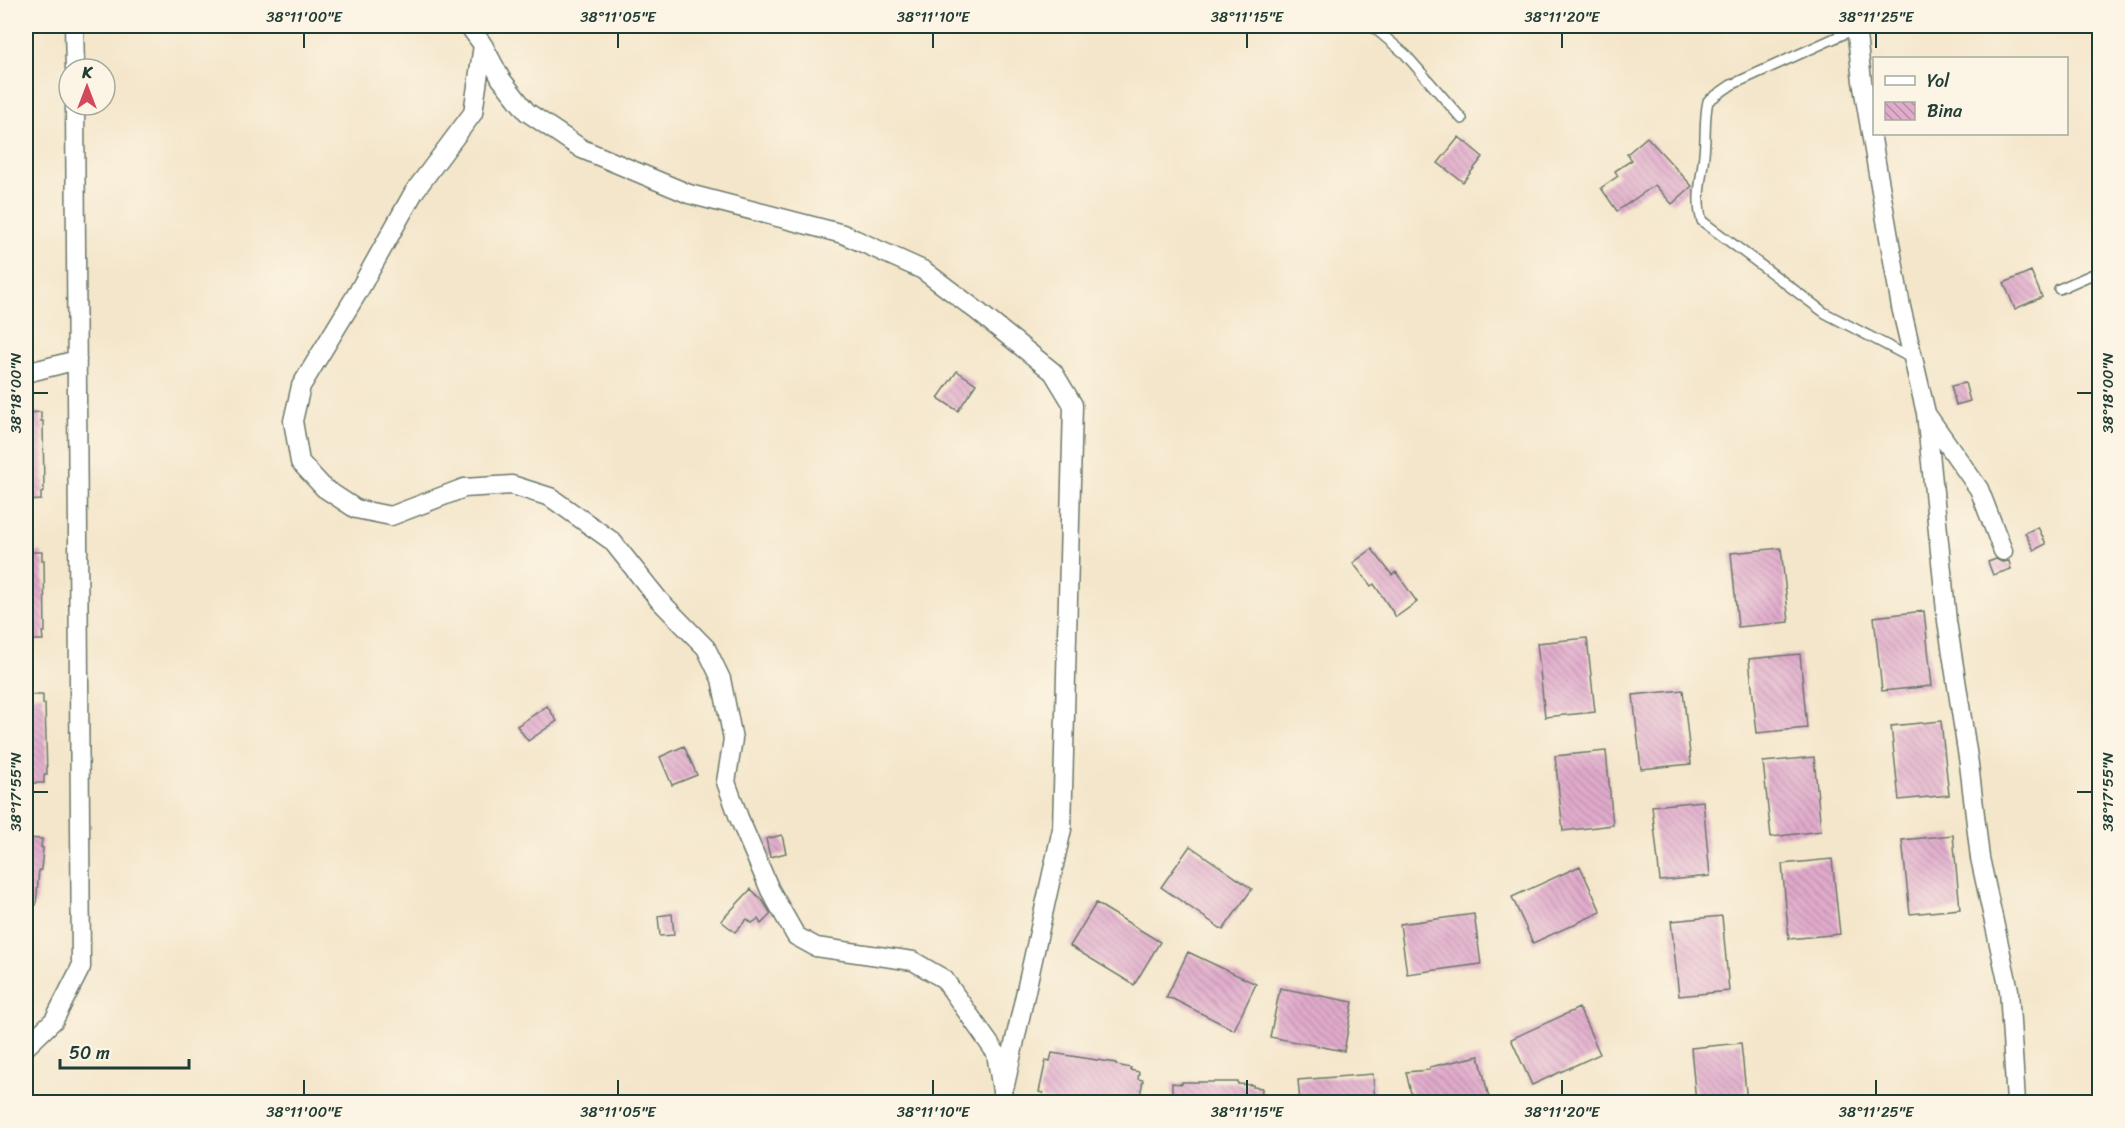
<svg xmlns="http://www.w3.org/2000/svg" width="2125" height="1128" viewBox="0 0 2125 1128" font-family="Sriracha,sans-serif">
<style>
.building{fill:url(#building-back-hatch)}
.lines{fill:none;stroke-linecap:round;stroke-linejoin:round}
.service-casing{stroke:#6a7869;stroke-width:12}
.minor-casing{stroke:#6a7869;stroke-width:21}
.service{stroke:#fff;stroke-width:9}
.minor{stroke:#fff;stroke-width:18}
.ticks{fill:none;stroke:#1f3d34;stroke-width:2}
.neatline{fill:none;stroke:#1f3d34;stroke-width:2}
.ticks-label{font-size:15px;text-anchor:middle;fill:#1f3d34}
</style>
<defs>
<pattern id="building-back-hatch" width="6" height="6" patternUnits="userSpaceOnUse" patternTransform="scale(1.5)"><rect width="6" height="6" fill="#e1abcc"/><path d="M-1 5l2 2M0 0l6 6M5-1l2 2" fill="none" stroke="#b68ca6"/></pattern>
</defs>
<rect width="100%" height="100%" fill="#fcf5e5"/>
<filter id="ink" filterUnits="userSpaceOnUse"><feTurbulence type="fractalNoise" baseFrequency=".0167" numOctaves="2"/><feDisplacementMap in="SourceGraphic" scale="12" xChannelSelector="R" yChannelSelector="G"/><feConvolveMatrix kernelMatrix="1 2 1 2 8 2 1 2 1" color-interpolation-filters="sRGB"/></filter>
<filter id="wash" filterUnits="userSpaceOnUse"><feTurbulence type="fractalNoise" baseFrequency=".008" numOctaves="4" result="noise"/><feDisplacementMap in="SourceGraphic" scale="24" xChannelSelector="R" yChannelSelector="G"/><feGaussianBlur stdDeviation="1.35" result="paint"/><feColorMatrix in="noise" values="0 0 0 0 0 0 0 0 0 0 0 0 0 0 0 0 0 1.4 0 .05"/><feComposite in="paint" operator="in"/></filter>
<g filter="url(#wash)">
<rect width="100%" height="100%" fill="#f4e6cb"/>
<g id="blocks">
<!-- building -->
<path class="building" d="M1459,137L1483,157L1463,182L1438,163Z
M1647,137L1692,186L1672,204L1655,185L1617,211L1601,188L1618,176L1615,171L1632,160L1627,154Z
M2031,271L2042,297L2015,309L2004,283Z
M957,371L976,384L958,411L938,398Z
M1965,383L1970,401L1956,405L1951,386Z
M41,412V421H43L44,492L41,493V500L26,501V413Z
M2038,527L2046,544L2034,550L2025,533Z
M1781,548L1789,622L1738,627L1731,553Z
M1372,549L1392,575L1396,572L1417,602L1396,617L1374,584L1371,586L1353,563Z
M26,552H42V560H44L45,632H42L43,640H26Z
M1996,559L2002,562L2009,561L2011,569L1993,575L1988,562Z
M1924,611L1932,686L1882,691L1874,617Z
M1587,638L1595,712L1545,717L1537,643Z
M1800,654L1807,728L1757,733L1749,659Z
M1683,690L1691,764L1641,769L1633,695Z
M26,695H43V704H45L47,775H44V783H26Z
M547,706L557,721L528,741L517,726Z
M1941,721L1949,795L1899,800L1891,726Z
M684,746L697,775L672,785L660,757Z
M1606,751L1613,825L1563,831L1555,756Z
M1814,757L1821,831L1771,837L1763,762Z
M1703,801L1710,876L1660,881L1652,806Z
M782,835L786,853L770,857L766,839Z
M1953,835L1960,909L1910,914L1902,840Z
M26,838L42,839L41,847L43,848L41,870H39L36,905H26Z
M1190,846L1252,889L1223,930L1161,887Z
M1832,859L1840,934L1789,939L1782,864Z
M1580,866L1601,912L1533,943L1512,897Z
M751,889L763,901L771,914L761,924L758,919L752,923L747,919L735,932L721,921Z
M1096,903L1160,942L1134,985L1070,946Z
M672,914L674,935L660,936L658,916Z
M1474,914L1481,964L1407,974L1400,924Z
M1722,916L1729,991L1679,996L1671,921Z
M1188,952L1256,984L1234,1030L1173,999L1166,998Z
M1280,988L1353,1002L1344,1051L1270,1037Z
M1579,1008L1600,1054L1532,1085L1511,1039Z
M1741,1043L1747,1102H1696L1691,1048Z
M1052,1053L1116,1063V1065L1131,1068L1130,1070L1139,1072L1138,1079L1143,1080L1139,1102H1060L1042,1099L1043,1093L1039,1092L1046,1060L1050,1061Z
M1479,1056L1490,1102H1413L1406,1072L1429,1070L1430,1067Z
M1373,1074L1375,1102H1300L1298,1080Z
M1182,1082H1238V1084L1253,1085V1087L1262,1088L1261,1102H1172V1083L1182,1084Z"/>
</g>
</g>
<g filter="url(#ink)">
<use href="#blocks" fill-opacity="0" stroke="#6a7869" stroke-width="1.5"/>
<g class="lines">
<defs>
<path id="service" d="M1372,26L1405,54L1462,119
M1857,28L1731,85L1708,101C1704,118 1706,137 1704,154C1702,177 1695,199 1702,221L1825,313L1913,359
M2059,289L2100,271"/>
<path id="minor" d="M74,26L75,69
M469,26L483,45L473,113L414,192L358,292L301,386L293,421L300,462L324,488L356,509L391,516L464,488L512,485L550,497L612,541L659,600L706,648L721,679L733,739L726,782L739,818L770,890L796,936L816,947L913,961L944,979L996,1053L1003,1097L1002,1102
M1856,26L1862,81L1901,307L1926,413L1947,621L1969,764L1980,858L2009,990L2016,1102
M483,45L501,79L527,112L582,149L689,194L843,234L923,270L976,310L1053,372L1073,405L1062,829L1005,1085
M26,373L77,360
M1927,415L1979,489L2003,551
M26,1047L54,1020L81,967L75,105"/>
</defs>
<!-- service casing -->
<use href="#service" class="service-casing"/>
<!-- minor casing -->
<use href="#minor" class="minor-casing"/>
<!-- service -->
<use href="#service" class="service"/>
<!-- minor -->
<use href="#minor" class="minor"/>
</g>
</g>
<!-- ticks -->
<path class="ticks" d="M304,33V48M618,33V48M933,33V48M1247,33V48M1562,33V48M1876,33V48M33,393H48M2077,393H2092M33,792H48M2077,792H2092M304,1080V1095M618,1080V1095M933,1080V1095M1247,1080V1095M1562,1080V1095M1876,1080V1095"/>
<!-- margin -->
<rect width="2125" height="1128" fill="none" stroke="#fcf5e5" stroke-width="66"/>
<!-- legend -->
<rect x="1873" y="57" width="195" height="78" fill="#fcf5e5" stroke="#a4ab9e" stroke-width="1.5"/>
<rect x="1885" y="76" width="30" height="9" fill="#ffffff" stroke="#a4ab9e" stroke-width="1.5"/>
<text x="1927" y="87" font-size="18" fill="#1f3d34">Yol</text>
<rect x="1885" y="102" width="30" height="18" fill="url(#building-back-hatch)" stroke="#a4ab9e" stroke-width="1.5"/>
<text x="1927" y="117" font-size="18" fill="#1f3d34">Bina</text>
<!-- north arrow -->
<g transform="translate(87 87)"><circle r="28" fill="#fcf5e5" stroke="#a4ab9e" stroke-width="1.5"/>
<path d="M0-4.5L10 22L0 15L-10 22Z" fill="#d1495b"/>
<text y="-9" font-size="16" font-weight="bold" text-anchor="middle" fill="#1f3d34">K</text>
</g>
<!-- scale -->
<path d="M60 1059v9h129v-9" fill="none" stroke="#1f3d34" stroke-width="3"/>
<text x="69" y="1059" font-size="18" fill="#1f3d34" stroke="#fcf5e5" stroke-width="4.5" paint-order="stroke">50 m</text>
<rect x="33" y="33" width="2059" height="1062" class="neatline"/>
<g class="ticks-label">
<text x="304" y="22">38°11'00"E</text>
<text x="618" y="22">38°11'05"E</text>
<text x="933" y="22">38°11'10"E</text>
<text x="1247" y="22">38°11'15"E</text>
<text x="1562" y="22">38°11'20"E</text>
<text x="1876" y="22">38°11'25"E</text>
<text transform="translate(16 393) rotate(-90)" y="5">38°18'00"N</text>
<text transform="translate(2108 393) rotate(-90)" y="5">38°18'00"N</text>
<text transform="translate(16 792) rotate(-90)" y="5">38°17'55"N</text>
<text transform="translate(2108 792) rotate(-90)" y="5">38°17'55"N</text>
<text x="304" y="1117">38°11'00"E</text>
<text x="618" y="1117">38°11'05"E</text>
<text x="933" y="1117">38°11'10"E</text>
<text x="1247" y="1117">38°11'15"E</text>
<text x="1562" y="1117">38°11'20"E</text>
<text x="1876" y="1117">38°11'25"E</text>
</g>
</svg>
